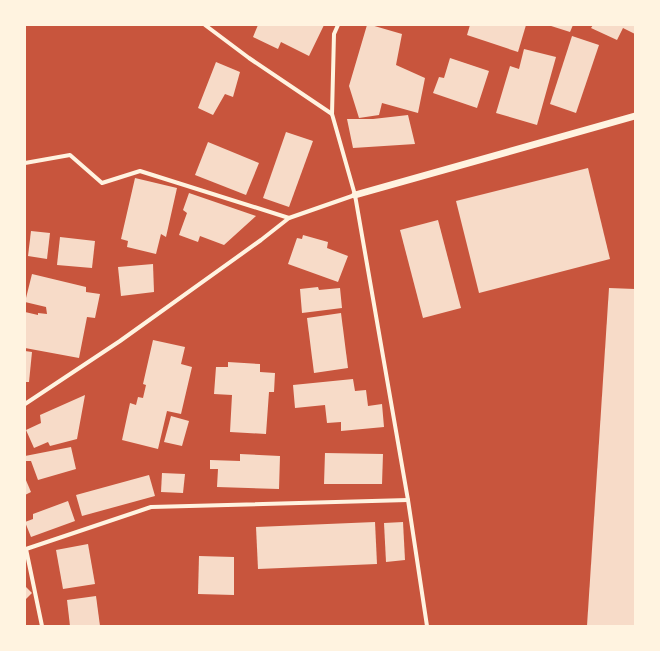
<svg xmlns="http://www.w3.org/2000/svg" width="660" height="651" font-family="'Work Sans',sans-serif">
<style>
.building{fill:#f7dbc8}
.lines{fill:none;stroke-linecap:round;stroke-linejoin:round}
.minor{stroke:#fff3e0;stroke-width:4}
.tertiary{stroke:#fff3e0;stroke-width:7}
</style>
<rect width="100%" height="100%" fill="#c8553d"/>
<g class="building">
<path d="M258 25H324L309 56 281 42 278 49 253 37Z"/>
<path d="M367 25H371L402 34 396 65 425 78 418 113 382 103 379 115 359 118 349 86Z"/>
<path d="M470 25H526L518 52 467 35Z"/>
<path d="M548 25H573L570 32Z"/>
<path d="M593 25H635V34L623 28 617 40 591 28Z"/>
<path d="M572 36 599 45 576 113 550 104Z"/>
<path d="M524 49 556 57 537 125 496 113 510 66 519 69Z"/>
<path d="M450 58 489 71 477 108 433 93 439 77 444 78Z"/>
<path d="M216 62 240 72 233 97 225 94 213 115 198 108Z"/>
<path d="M408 115 415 144 353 148 347 119H373Z"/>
<path d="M286 132 313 141 289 207 263 198Z"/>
<path d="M208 142 259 163 246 195 195 175Z"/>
<path d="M588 168 610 259 479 293 456 201Z"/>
<path d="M135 178 177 188 166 237 161 234 156 254 127 247 128 241 121 239Z"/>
<path d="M189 193 256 216 224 245 200 236 198 242 179 235 187 213 183 210Z"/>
<path d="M438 220 461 308 423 318 400 230Z"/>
<path d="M31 231 50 233 47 259 28 256Z"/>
<path d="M303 235 328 242 327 248 348 256 338 282 288 264 297 238 302 239Z"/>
<path d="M60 237 95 241 92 268 57 265Z"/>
<path d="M153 264 154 292 121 296 118 267Z"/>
<path d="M32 274 86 287V292L100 294 95 318 87 317 79 358 25 348V312L38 315V313L47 314 46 307 25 302Z"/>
<path d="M318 287 319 290 340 288 342 308 302 313 300 289Z"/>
<path d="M609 288 635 289V626H587Z"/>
<path d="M341 313 348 368 314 373 307 318Z"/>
<path d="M153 340 185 347 181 364 192 367 181 414 167 411 158 449 122 440 130 403 136 405 138 397 143 398 146 385 143 384Z"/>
<path d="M25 351 32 352 29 382H25Z"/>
<path d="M228 362 260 364V372L275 373 274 392H269L266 434 230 432 232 395 214 394 216 367H228Z"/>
<path d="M353 379 355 391 366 390 368 406 382 404 384 427 341 431V422L327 423 325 405 295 408 293 385Z"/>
<path d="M85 395 77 439 50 446 48 442 34 448 26 430 41 423 40 415Z"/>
<path d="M171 416 189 421 182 446 164 442Z"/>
<path d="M71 447 76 469 38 480 31 461H25V456Z"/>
<path d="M325 453 383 454 382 484H324Z"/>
<path d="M240 454 280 456 279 489 217 487 218 469H210V460L240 461Z"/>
<path d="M162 473 185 474 183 493 161 492Z"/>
<path d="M149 475 155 496 82 516 76 495Z"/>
<path d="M25 478 31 492 25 495Z"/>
<path d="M68 501 75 521 31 537 25 522 33 519V514Z"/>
<path d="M375 522 377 564 258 569 256 527Z"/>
<path d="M403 522 405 560 386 562 384 523Z"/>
<path d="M88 544 95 584 63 589 56 550Z"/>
<path d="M199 556 234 557V595L198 594Z"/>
<path d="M25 586 32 593 25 600Z"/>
<path d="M96 596 100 626H70L67 600Z"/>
</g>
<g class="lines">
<g class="minor">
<path d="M205 25 249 58 332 114"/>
<path d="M338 25 334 34 332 114 355 195 408 500 427 626"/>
<path d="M25 163 70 155 102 183 140 171 289 218"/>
<path d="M25 404 120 341 261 240 289 218 355 195"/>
<path d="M42 626 26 549 151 507 408 500"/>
</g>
<path class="tertiary" d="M355 195 635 116"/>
</g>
<rect width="660" height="651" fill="none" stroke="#fff3e0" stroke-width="52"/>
</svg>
